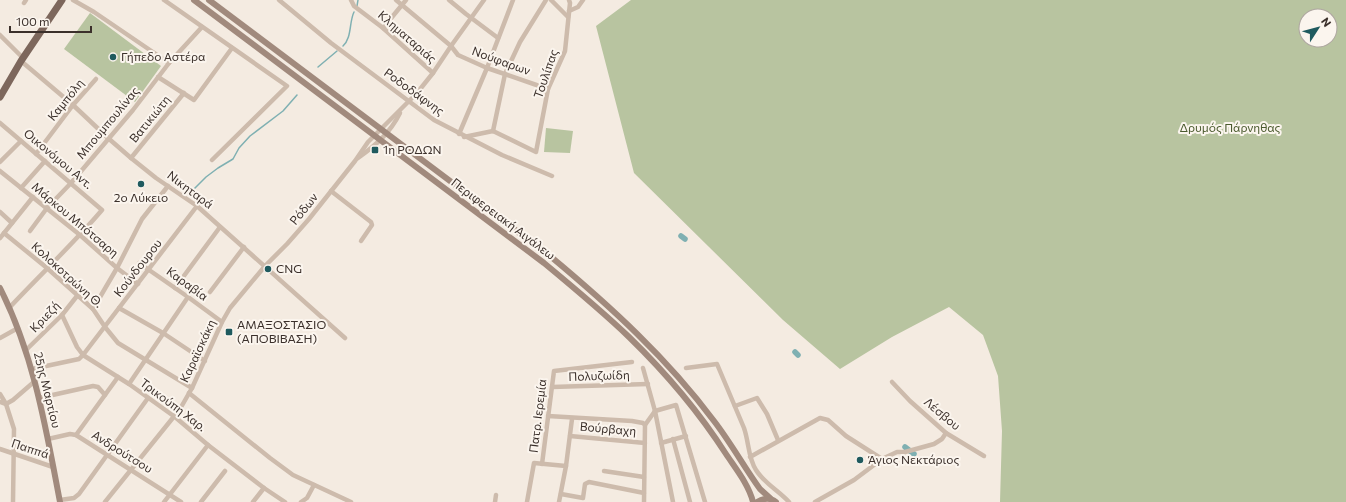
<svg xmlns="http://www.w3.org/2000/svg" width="1346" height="502" font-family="Commissioner,sans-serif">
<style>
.green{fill:#b8c4a0;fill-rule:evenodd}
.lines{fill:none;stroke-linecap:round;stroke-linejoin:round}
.stream{stroke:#7fb0b2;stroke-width:1.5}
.canal{stroke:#7fb0b2;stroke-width:5.5}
.street{stroke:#cdbbac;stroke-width:4.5}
.secondary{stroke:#a18a7d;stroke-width:6}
.primary{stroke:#7d675c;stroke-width:7}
.poi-dot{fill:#1f5a5e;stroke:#fbf5ee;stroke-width:1.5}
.labels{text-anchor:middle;stroke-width:4;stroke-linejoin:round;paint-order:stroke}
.street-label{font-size:12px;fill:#3b302b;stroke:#fbf5ee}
.poi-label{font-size:12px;fill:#3b302b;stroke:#fbf5ee;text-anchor:start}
.park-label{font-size:12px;fill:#4a5a2e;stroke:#fbf5ee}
</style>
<rect width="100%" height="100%" fill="#f4ebe1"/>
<g class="green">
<path d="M631 0H1346V502H1000L1002 431 998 376 983 335 949 307 892 337 840 369 783 320 634 173 596 26ZM1306 16H1330V40H1306Z"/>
<path d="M90 13 161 66 135 102 64 49Z"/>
<path d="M546 128 573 131 570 153 544 152Z"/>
</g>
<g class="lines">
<g class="stream">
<path d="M357 6 358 0"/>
<path d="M343 46C352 38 349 22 354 12"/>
<path d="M318 67 337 51"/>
<path d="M192 191 206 177 218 168 233 159 239 148 250 136 283 111 297 95"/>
</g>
<g class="canal">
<path d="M681 236 685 239"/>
<path d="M795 352 798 355"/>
<path d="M905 447 914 454"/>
</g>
<g class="street">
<path d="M73 0 94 12 169 63"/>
<path d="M164 0 287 86 212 160"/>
<path d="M279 0 331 43 434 120 502 155 552 176"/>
<path d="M351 0 354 6 383 28 433 73"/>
<path d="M396 0 451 46 458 55 487 68 548 89"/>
<path d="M449 0 466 14 498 38"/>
<path d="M551 0 568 17"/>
<path d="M24 3 26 0"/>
<path d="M569 11 578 7 583 0"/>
<path d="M383 28 406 0"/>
<path d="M0 35 23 58"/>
<path d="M21 61 73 105 108 138 131 158 156 178 197 206 345 338"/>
<path d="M158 77 194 100 232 48"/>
<path d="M0 123 102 210C73 244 40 275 9 308"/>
<path d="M493 131 536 152 548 89 565 51 570 3 569 0"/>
<path d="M493 131 505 74 520 42 546 0"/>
<path d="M459 134 487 68 513 0"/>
<path d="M464 137 493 131"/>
<path d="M36 154 73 105 96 79"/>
<path d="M131 158 184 93"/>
<path d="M358 158C376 145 390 133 400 113"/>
<path d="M0 162 21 141"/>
<path d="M0 171 80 235 117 268 138 284"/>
<path d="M21 188 45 161"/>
<path d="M331 191 371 222 372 225 361 241"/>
<path d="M0 212 12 223"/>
<path d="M30 231 47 208 71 183 133 110 169 63 202 27"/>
<path d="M4 233 47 268 93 309 105 327 118 343 192 388"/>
<path d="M0 238 33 197"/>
<path d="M139 263 188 297 222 322"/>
<path d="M175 288 220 227"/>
<path d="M210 292 244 247"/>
<path d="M119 308 163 333 205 361"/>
<path d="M93 309 117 268 142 219 168 186"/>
<path d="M62 315 77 347 83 355 129 384 175 417 208 445 264 488 285 502"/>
<path d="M0 338 18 328"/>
<path d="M26 350 62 315 77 296"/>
<path d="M643 368 655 411 673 502"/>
<path d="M686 368 717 364 744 428C749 442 748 458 756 470 764 483 779 491 789 502"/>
<path d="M32 369 79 359 83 355 197 206"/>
<path d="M892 382 910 401 946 433 984 456"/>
<path d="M129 384 188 297"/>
<path d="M552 387 648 384"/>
<path d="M189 393 270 458 293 475 351 502"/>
<path d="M0 394 6 404 14 429 13 502"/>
<path d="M39 398 93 386 98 387 105 395"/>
<path d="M0 402 6 404 13 400 35 381"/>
<path d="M735 406 757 398 767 414 778 440"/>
<path d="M655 411 676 405 705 502"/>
<path d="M548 416 632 421 643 423 645 425"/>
<path d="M76 435 118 377"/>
<path d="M570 436 645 443"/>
<path d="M48 439 70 434 76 435 181 502"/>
<path d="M673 439 690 502"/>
<path d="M661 443 686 436"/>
<path d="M0 449 53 467"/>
<path d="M750 457 820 418 828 420 846 436 882 459"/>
<path d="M542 464 554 371 632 362"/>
<path d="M604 471 644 477"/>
<path d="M561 494 583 498 585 484 589 482 644 493"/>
<path d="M60 500 74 498 79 494 148 398"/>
<path d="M105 502 180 409 192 388 222 322 230 308 265 266 287 244 309 219 355 161 368 142 417 93 433 73 451 46 484 0"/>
<path d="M164 502 208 445"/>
<path d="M201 502 225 471"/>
<path d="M253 502 264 488"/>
<path d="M301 502 307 498 314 485"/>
<path d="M495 502 496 495"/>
<path d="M527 502 534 463 566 466"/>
<path d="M559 502 566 466 572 419"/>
<path d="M644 502 645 425 655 411"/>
<path d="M815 502 854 480 882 459 897 452H905L934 444 942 439 946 433"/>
</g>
<g class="secondary">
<path d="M194 0 544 263C573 287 602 311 629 337 665 372 699 412 726 454 736 469 749 485 753 502"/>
<path d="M209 0 550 256C610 306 667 358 714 421 731 443 744 467 760 489L770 498"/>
<path d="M0 288C34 355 46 429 60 502"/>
<path d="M757 502C764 498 770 497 776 502"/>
</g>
<path class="primary" d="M0 97 21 61 62 0"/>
</g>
<g class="poi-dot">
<circle cx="113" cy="57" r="4"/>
<rect x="371" y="146" width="8" height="8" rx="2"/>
<circle cx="141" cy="184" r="4"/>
<circle cx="268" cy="269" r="4"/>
<rect x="225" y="328" width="8" height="8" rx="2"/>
<circle cx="860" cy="460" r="4"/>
</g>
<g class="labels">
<g class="street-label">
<text transform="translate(407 37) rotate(41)" y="4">Κληματαριάς</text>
<text transform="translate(501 61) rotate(20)" y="4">Νούφαρων</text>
<text transform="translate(546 74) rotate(-71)" y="4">Τουλίπας</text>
<text transform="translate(414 92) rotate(36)" y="4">Ροδοδάφνης</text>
<text transform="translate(66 100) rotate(-51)" y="4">Καμπόλη</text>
<text transform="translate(150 119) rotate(-51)" y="4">Βατικιώτη</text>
<text transform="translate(108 123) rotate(-50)" y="4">Μπουμπουλίνας</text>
<text transform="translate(58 159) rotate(40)" y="4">Οικονόμου Αντ.</text>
<text transform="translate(190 190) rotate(37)" y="4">Νικηταρά</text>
<text transform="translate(304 209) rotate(-51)" y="4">Ρόδων</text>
<text transform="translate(503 219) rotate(37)" y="4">Περιφερειακή Αιγάλεω</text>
<text transform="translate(75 220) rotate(40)" y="4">Μάρκου Μπότσαρη</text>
<text transform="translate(138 268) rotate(-52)" y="4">Κούνδουρου</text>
<text transform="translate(67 275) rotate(42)" y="4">Κολοκοτρώνη Θ.</text>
<text transform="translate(187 284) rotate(36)" y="4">Καραβία</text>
<text transform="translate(45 317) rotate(-46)" y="4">Κριεζή</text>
<text transform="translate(198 351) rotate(-65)" y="4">Καραϊσκάκη</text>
<text transform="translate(599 376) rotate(-2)" y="4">Πολυζωίδη</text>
<text transform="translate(47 390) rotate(76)" y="4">25ης Μαρτίου</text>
<text transform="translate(173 405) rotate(37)" y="4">Τρικούπη Χαρ.</text>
<text transform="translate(942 414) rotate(40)" y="4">Λέσβου</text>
<text transform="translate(538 416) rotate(-83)" y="4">Πατρ. Ιερεμία</text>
<text transform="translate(608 429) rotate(5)" y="4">Βούρβαχη</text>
<text transform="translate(30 449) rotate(18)" y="4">Παππά</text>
<text transform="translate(122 452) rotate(32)" y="4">Ανδρούτσου</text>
</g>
<g class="poi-label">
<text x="121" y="61">Γήπεδο Αστέρα</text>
<text x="383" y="154">1η ΡΟΔΩΝ</text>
<text x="141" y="202" text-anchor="middle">2ο Λύκειο</text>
<text x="276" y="273">CNG</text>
<text x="237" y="329">ΑΜΑΞΟΣΤΑΣΙΟ<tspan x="237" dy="14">(ΑΠΟΒΙΒΑΣΗ)</tspan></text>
<text x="868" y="464">Άγιος Νεκτάριος</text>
</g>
<g class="park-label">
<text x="1230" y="132">Δρυμός Πάρνηθας</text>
</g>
</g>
<g transform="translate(1318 28) rotate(54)"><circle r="19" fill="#fbf5ee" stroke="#aea6a0"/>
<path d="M0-3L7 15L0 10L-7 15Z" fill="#1f5a5e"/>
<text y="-6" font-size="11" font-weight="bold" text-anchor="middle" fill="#3b302b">N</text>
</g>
<path d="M10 26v6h81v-6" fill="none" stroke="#3b302b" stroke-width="2"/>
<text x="16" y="26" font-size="12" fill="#3b302b" stroke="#fbf5ee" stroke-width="3" paint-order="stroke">100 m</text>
</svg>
